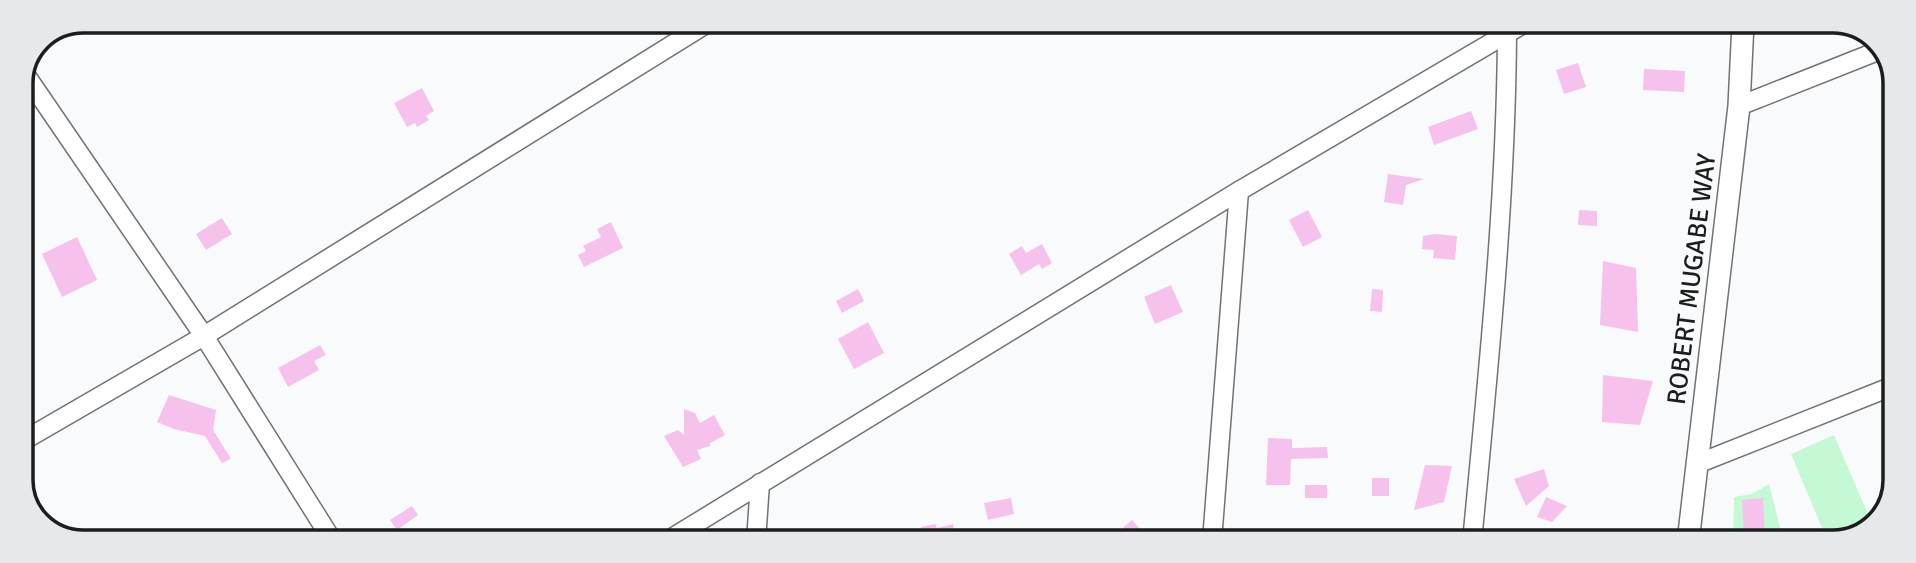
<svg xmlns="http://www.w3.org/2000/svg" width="1916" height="563" font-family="Signika,sans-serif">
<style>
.green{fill:#c4f9d6}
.building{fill:#f6c1ec}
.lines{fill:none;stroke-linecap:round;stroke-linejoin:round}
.minor-casing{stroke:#717273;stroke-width:21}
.major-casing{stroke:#717273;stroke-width:24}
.minor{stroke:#fff;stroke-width:18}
.major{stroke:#fff;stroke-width:21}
.labels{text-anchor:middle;stroke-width:5;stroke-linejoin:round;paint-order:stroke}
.street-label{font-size:26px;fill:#1c1d1d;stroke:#f9fafc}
.rim{fill:none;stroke:#1c1d1d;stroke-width:3.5}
</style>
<rect width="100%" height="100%" fill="#f9fafc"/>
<g class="green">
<path d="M1834 435 1873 526 1871 529 1828 542 1791 454Z"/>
<path d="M1769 484 1784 542H1733L1734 497 1752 494Z"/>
</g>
<g class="building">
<path d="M1578 63 1586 87 1564 94 1556 70Z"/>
<path d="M1644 69 1685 71 1684 92 1643 90Z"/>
<path d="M422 88 434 111 426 116 429 120 417 127 415 123 407 127 394 103Z"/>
<path d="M1471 111 1478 129 1434 145 1428 127Z"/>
<path d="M1388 174 1424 179 1406 185 1403 205 1384 202Z"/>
<path d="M1308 210 1322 237 1303 247 1289 220Z"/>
<path d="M1579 210 1597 211V226L1578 225Z"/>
<path d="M222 218 232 234 206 250 196 234Z"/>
<path d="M611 222 623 248 584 267 578 255 586 251 583 246 601 237 597 229Z"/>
<path d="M1435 234 1457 236 1455 260 1433 258 1434 250 1422 249 1423 236Z"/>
<path d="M77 237 97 280 62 297 42 254Z"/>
<path d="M1042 244 1052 263 1042 269 1039 264 1021 275 1009 254 1022 246 1026 253Z"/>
<path d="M1603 261 1636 268 1638 332 1600 325Z"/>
<path d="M1171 285 1183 312 1155 324 1144 297Z"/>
<path d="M858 289 864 301 842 313 836 301Z"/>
<path d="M1372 289 1383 290 1382 312 1370 311Z"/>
<path d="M868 322 884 353 854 369 838 339Z"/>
<path d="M320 345 326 355 314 361 319 370 288 387 278 368Z"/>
<path d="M1603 375 1653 381 1640 425 1602 422Z"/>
<path d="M169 395 216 410 213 430 231 459 222 463 205 436 174 429 157 422Z"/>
<path d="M684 409 695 413 700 423 714 415 725 435 710 443V446L697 450 701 459 683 467 664 436 678 430 684 435Z"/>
<path d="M1268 438 1292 439V448L1327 447 1328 458 1291 459 1290 485H1266Z"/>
<path d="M1425 465 1452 466 1444 502 1414 510Z"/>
<path d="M1544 469 1549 486 1526 506 1514 479Z"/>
<rect x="1372" y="478" width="17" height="18"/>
<rect x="1305" y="485" width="22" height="13"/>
<path d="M1546 497 1567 506 1552 522 1537 517Z"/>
<path d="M1011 498 1014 514 988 520 984 503Z"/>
<path d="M1763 498 1765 536 1744 537 1742 500Z"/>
<path d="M412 506 418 515 397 530 390 520Z"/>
<path d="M1132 520 1151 541H1123L1116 534Z"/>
<path d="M935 524 937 528 953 524 956 541H925L921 527Z"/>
</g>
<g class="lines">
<defs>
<g id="minor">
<path d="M25 74 204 336 332 540"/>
<path d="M1739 106 1883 49"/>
<path d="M21 442 204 336 709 22"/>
<path d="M1697 464 1893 386"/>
<path d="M667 541 1239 191 1525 23"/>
<path d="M756 541 760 483"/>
<path d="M1212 541 1239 191"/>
<path d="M1472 542C1488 372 1506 203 1507 34"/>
</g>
<path id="major" d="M1688 542 1739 106 1743 23"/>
</defs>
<use href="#minor" class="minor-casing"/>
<use href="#major" class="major-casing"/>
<use href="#minor" class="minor"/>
<use href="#major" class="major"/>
</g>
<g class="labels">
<g class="street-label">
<text transform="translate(1691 279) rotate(-83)" y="9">ROBERT MUGABE WAY</text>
</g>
</g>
<path d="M0 0H1916V563H0ZM83 33H1833A50 50 0 0 1 1883 83V480A50 50 0 0 1 1833 530H83A50 50 0 0 1 33 480V83A50 50 0 0 1 83 33Z" fill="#e7e8ea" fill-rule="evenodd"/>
<path class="rim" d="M83 33H1833A50 50 0 0 1 1883 83V480A50 50 0 0 1 1833 530H83A50 50 0 0 1 33 480V83A50 50 0 0 1 83 33Z"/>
</svg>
